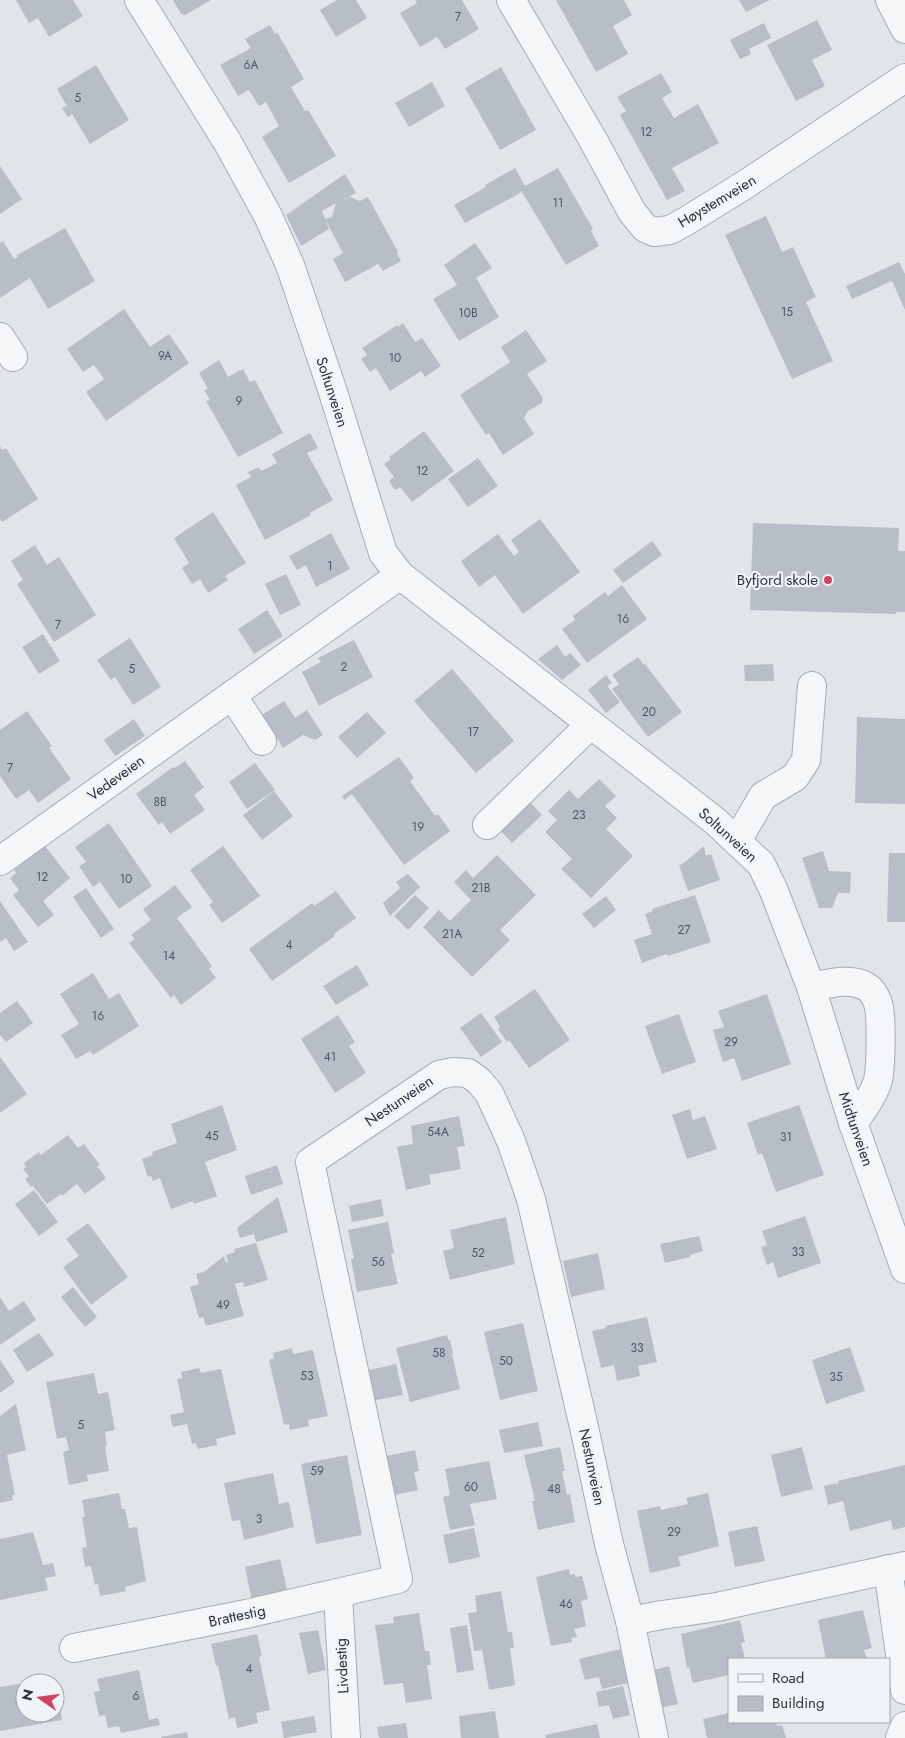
<svg xmlns="http://www.w3.org/2000/svg" width="905" height="1738" font-family="Jost,sans-serif">
<style>
.building{fill:#b8bec7}
.lines{fill:none;stroke-linecap:round;stroke-linejoin:round}
.minor-casing{stroke:#a6acb4;stroke-width:30}
.minor{stroke:#f4f6f8;stroke-width:28}
.poi-dot{fill:#d2435c;stroke:#f1f4f7;stroke-width:2}
.labels{text-anchor:middle;stroke-width:4.5;stroke-linejoin:round;paint-order:stroke}
.number-label{font-size:12px;fill:#4d5663}
.street-label{font-size:15px;fill:#293342;stroke:#f1f4f7}
.poi-label{font-size:15px;fill:#293342;stroke:#f1f4f7;text-anchor:end}
</style>
<rect width="100%" height="100%" fill="#e1e5ea"/>
<g class="building">
<path d="M16 0H73L83 16 49 37 38 18 29 23Z"/>
<path d="M173 0H211L185 15 181 14Z"/>
<path d="M337 0H356L367 18 336 37 320 10Z"/>
<path d="M415 0H462L479 29 445 49 437 37 420 47 400 13 417 3Z"/>
<path d="M556 0H624L632 15 613 26 628 54 596 72Z"/>
<path d="M739 0H770L746 12Z"/>
<path d="M817 20 832 50 812 60 825 86 796 101 767 45Z"/>
<path d="M764 23 771 38 749 49 751 54 740 59 730 40Z"/>
<path d="M270 25 275 34 277 32 304 79 291 87 305 111 308 110 336 156 289 183 262 137 279 126 273 115 266 102 259 106 249 90 238 96 220 65 251 48 245 39Z"/>
<path d="M96 65 129 120 90 144 72 114 68 117 62 108 67 106 57 89Z"/>
<path d="M501 67 536 130 500 150 465 88Z"/>
<path d="M661 73 672 92 662 98 674 118 698 104 719 143 672 168 685 191 667 200 620 115 626 111 617 97Z"/>
<path d="M432 82 445 106 409 127 395 103Z"/>
<path d="M0 166 22 199 0 214Z"/>
<path d="M515 168 525 186 558 168 593 229 591 231 599 246 566 265 522 192 465 223 454 205 486 187 485 185Z"/>
<path d="M345 174 356 193 339 202 350 197 360 201 368 197 398 252 397 253 401 261 383 271 378 264 345 282 333 259 343 253 325 219 332 217 336 203 322 211 329 229 301 246 286 215Z"/>
<path d="M766 216 782 252 793 247 816 297 806 302 833 361 792 379 725 235Z"/>
<path d="M65 228 95 281 48 309 30 278 0 298V243L3 241 14 259 18 257 17 255Z"/>
<path d="M475 243 492 268 476 278 499 317 459 341 433 299 457 285 444 265Z"/>
<path d="M899 262 905 274V310L892 281 852 299 846 286Z"/>
<path d="M124 309 150 347 169 334 189 363 106 421 86 392 104 379 94 365 83 372 67 349Z"/>
<path d="M403 323 415 342 422 338 441 366 425 377 421 371 390 391 376 368 370 372 361 359 367 355 362 348 397 325 398 327Z"/>
<path d="M526 330 547 361 527 374 543 398 542 403 528 411 524 418 534 434 503 455 489 433 486 435 460 395 510 362 501 347Z"/>
<path d="M219 360 228 377 243 369 250 382 255 380 283 433 238 457 206 401 210 400 204 390 208 389 199 373Z"/>
<path d="M424 431 454 471 412 502 400 487 395 490 389 481 394 477 384 464 391 459 389 457Z"/>
<path d="M310 433 318 448 307 453 333 500 310 513 311 515 265 540 236 485 251 477 248 472 259 467 261 471 277 463 272 454Z"/>
<path d="M0 446 2 450 6 448 38 499 2 522 0 519Z"/>
<path d="M478 458 498 486 468 507 448 479Z"/>
<path d="M213 512 246 563 225 576 228 580 208 593 200 579 192 584 182 568 189 563 174 538Z"/>
<path d="M540 519 580 572 523 614 495 575 479 587 461 561 498 534 514 556 519 552 511 540Z"/>
<path d="M753 523 899 528 898 551H905V612H896V614L750 610Z"/>
<path d="M331 533 350 569 316 587 306 565 297 570 289 556Z"/>
<path d="M652 541 662 555 623 583 613 570Z"/>
<path d="M35 545 47 565 59 557 96 615 54 642 17 584 23 580 11 561Z"/>
<path d="M286 574 301 605 280 615 265 584Z"/>
<path d="M622 585 647 619 587 663 562 629 575 620 573 616 605 592 608 596Z"/>
<path d="M267 610 283 636 254 654 238 629Z"/>
<path d="M43 634 60 661 39 674 22 647Z"/>
<path d="M130 638 161 687 133 705 115 677 111 680 97 660Z"/>
<path d="M354 640 373 677 319 706 302 672 321 662 318 658Z"/>
<path d="M557 645 565 657 570 653 581 665 562 680 538 659Z"/>
<path d="M638 657 644 665 645 664 682 712 648 737 612 689 619 684 612 675Z"/>
<path d="M773 664 774 681H745L744 665Z"/>
<path d="M452 669 514 741 476 773 414 701Z"/>
<path d="M606 675 612 683 607 686 620 702 606 713 588 690Z"/>
<path d="M284 701 295 718 307 710 323 735 315 740 303 735 283 748 262 715Z"/>
<path d="M27 711 52 746 49 748 71 779 38 803 29 790 16 799 0 776V730Z"/>
<path d="M367 712 386 733 357 758 338 737Z"/>
<path d="M857 717 905 719V804L855 803Z"/>
<path d="M134 719 145 736 115 756 104 740Z"/>
<path d="M399 757 414 778 410 781 435 816 438 814 450 831 404 865 352 794 344 800 342 796Z"/>
<path d="M185 761 204 787 194 795 205 810 170 834 162 822 159 825 136 794 173 767 175 768Z"/>
<path d="M255 763 275 790 247 809 229 782Z"/>
<path d="M599 779 616 796 605 806 617 818 606 829 633 856 591 898 561 869 572 859 545 832 557 820 548 811 569 790 578 799Z"/>
<path d="M274 791 293 816 262 840 243 815Z"/>
<path d="M529 801 542 815 512 843 499 829Z"/>
<path d="M109 823 152 886 119 909 100 882 93 887 79 866 86 862 75 847Z"/>
<path d="M45 846 70 878 43 901 54 915 38 927 13 895 19 890 10 878 16 873 14 870Z"/>
<path d="M223 846 260 896 222 923 209 905 213 902 190 870Z"/>
<path d="M704 846 706 856 711 854 720 880 688 891 679 865 684 863Z"/>
<path d="M823 851 829 871 851 872 850 893H838L832 908H819L802 858Z"/>
<path d="M889 853H905V922H887Z"/>
<path d="M497 855 536 895 500 930 510 940 472 977 423 927 439 910 450 921 471 900 454 882 466 870 473 878Z"/>
<path d="M408 874 420 887 390 916 383 903 400 888 396 882Z"/>
<path d="M175 885 192 907 177 918 212 966 209 969 216 978 181 1005 174 995 171 998 129 943 135 939 131 935 151 920 143 909Z"/>
<path d="M86 888 114 929 101 938 73 897Z"/>
<path d="M336 891 356 918 334 934 335 936 272 981 249 949 312 903 314 906Z"/>
<path d="M415 895 429 908 408 930 394 916Z"/>
<path d="M695 895 711 942 668 956 667 954 642 963 634 940 652 934 645 914 653 911 652 909Z"/>
<path d="M606 896 616 910 594 928 582 914Z"/>
<path d="M0 901 28 942 14 951 6 938 0 942Z"/>
<path d="M357 965 369 985 336 1005 323 986Z"/>
<path d="M93 973 109 999 119 993 139 1026 93 1055 90 1051 76 1059 61 1035 79 1024 60 994Z"/>
<path d="M535 989 570 1040 529 1068 509 1040 507 1042 498 1029 500 1027 494 1017Z"/>
<path d="M767 994 791 1064 742 1081 734 1058 723 1062 713 1030 724 1027 718 1011Z"/>
<path d="M17 1001 33 1023 6 1042 0 1035V1013Z"/>
<path d="M481 1013 502 1042 481 1057 460 1028Z"/>
<path d="M679 1014 696 1062 662 1074 645 1026Z"/>
<path d="M338 1015 355 1042 349 1046 366 1073 335 1093 301 1039Z"/>
<path d="M0 1057 27 1094 0 1113Z"/>
<path d="M222 1105 237 1150 205 1162 217 1196 194 1204 193 1201 171 1209 160 1178 153 1181 151 1176 148 1177 142 1159 153 1155 152 1152 177 1143 171 1124Z"/>
<path d="M799 1105 824 1175 776 1192 762 1153 758 1155 747 1123Z"/>
<path d="M690 1109 693 1120 705 1116 717 1149 687 1159 672 1115Z"/>
<path d="M459 1116 465 1146 457 1147 461 1169 429 1175 431 1184 406 1190 397 1147 413 1144 411 1126Z"/>
<path d="M68 1135 78 1148 84 1144 100 1165 97 1166 106 1178 85 1194 77 1184 62 1196 61 1194 47 1204 33 1186 31 1187 25 1179 29 1176 23 1169 26 1167 24 1163 39 1152 41 1155Z"/>
<path d="M277 1165 283 1184 251 1195 245 1176Z"/>
<path d="M34 1190 58 1222 39 1236 15 1204Z"/>
<path d="M278 1197 288 1232 256 1242 254 1234 240 1238 237 1228Z"/>
<path d="M381 1199 384 1216 352 1222 349 1206Z"/>
<path d="M805 1216 821 1263 778 1278 773 1262 767 1265 761 1247 767 1245 762 1231Z"/>
<path d="M506 1217 515 1264 450 1280 443 1251 454 1248 450 1230Z"/>
<path d="M388 1222 394 1253 391 1254 398 1284 357 1292 351 1259 354 1258 348 1230Z"/>
<path d="M88 1223 128 1277 91 1305 63 1267 79 1256 66 1239Z"/>
<path d="M699 1236 703 1251 690 1255V1257L665 1263 660 1244Z"/>
<path d="M256 1243 268 1280 244 1287 243 1282 235 1284 244 1316 206 1326 203 1317 199 1318 190 1287 199 1284 196 1274 204 1272 224 1256 226 1263 228 1262 226 1255 235 1252 234 1249Z"/>
<path d="M598 1253 605 1289 571 1297 563 1261Z"/>
<path d="M73 1287 97 1317 85 1327 61 1297Z"/>
<path d="M0 1297 9 1311 24 1301 36 1320 0 1345Z"/>
<path d="M647 1317 657 1362 638 1366 640 1376 617 1381 614 1365 601 1368 592 1331 606 1328 605 1326Z"/>
<path d="M523 1323 538 1391 500 1400 484 1332Z"/>
<path d="M39 1333 54 1355 27 1372 13 1350Z"/>
<path d="M447 1335 448 1340H450L453 1353 452 1354 460 1389 410 1402 396 1348Z"/>
<path d="M850 1347 865 1391 826 1404 812 1360Z"/>
<path d="M292 1348 293 1354 313 1350 328 1416 308 1420 309 1426 290 1430 289 1424 284 1425 269 1360 274 1358 273 1353Z"/>
<path d="M0 1360 15 1382 0 1393Z"/>
<path d="M396 1364 403 1395 372 1401 365 1371Z"/>
<path d="M199 1368 201 1373 221 1369 236 1434 216 1439 217 1445 198 1449 196 1443 192 1444 187 1424 173 1427 170 1415 184 1412 177 1379 182 1378 181 1372Z"/>
<path d="M94 1373 98 1394 108 1392 115 1430 105 1432 107 1446H105L109 1471 87 1475 88 1481 69 1485 63 1452 69 1450 66 1437 57 1439 46 1382Z"/>
<path d="M16 1404 26 1450 7 1455 15 1495H12L13 1500 0 1503V1416Z"/>
<path d="M538 1422 543 1446 504 1453 499 1430Z"/>
<path d="M560 1447 565 1471H562L567 1495 570 1494 575 1522 538 1530 532 1501H535L524 1455Z"/>
<path d="M802 1447 813 1489 781 1497 771 1455Z"/>
<path d="M415 1450 419 1471 414 1472 418 1490 390 1496 382 1457Z"/>
<path d="M347 1455 362 1535 316 1544 301 1464Z"/>
<path d="M489 1461 497 1499 470 1504 475 1525 450 1530 443 1497 450 1495 445 1469Z"/>
<path d="M905 1465V1527L893 1530 891 1520 850 1531 843 1501 828 1505 824 1486 838 1483V1481Z"/>
<path d="M273 1473 279 1504 289 1502 294 1527 244 1540 240 1520 232 1521 224 1483Z"/>
<path d="M119 1493 122 1509H125L129 1528 137 1527 146 1581 125 1587 126 1591 100 1596 98 1584 95 1585 91 1566 85 1567 82 1548 87 1547 82 1517H85L82 1500Z"/>
<path d="M708 1493 719 1546 678 1557 681 1566 650 1573 637 1511 660 1506 661 1510 688 1504 686 1498Z"/>
<path d="M757 1526 765 1561 735 1567 728 1532Z"/>
<path d="M474 1528 480 1557 449 1564 443 1535Z"/>
<path d="M33 1532 43 1565 53 1563 56 1576 45 1578 48 1590 0 1600V1539Z"/>
<path d="M280 1559 288 1594 252 1601 245 1567Z"/>
<path d="M569 1569 570 1575 575 1574V1577L582 1576 588 1599 581 1601 586 1626 574 1629 577 1637 571 1638 572 1642 551 1646 536 1577Z"/>
<path d="M501 1591 508 1632H512L514 1648H510L515 1685 489 1690 482 1650 474 1651 468 1613 477 1612 475 1596Z"/>
<path d="M863 1610 872 1648 864 1650 867 1659H826L818 1620Z"/>
<path d="M419 1613 425 1651H429L431 1665H427L432 1699 406 1703 403 1683 384 1685 375 1625 394 1623 393 1617Z"/>
<path d="M740 1620 745 1642 741 1643 745 1659H729V1675L693 1683 689 1667 687 1668 681 1634Z"/>
<path d="M467 1625 474 1670 457 1673 450 1628Z"/>
<path d="M318 1630 326 1670 308 1674 299 1633Z"/>
<path d="M257 1634 262 1656 259 1657 270 1710 256 1713 258 1723 237 1728 235 1717 229 1719 218 1666H216L211 1644Z"/>
<path d="M620 1649 628 1683 602 1689 599 1677 585 1680 579 1659Z"/>
<path d="M669 1666 678 1704 660 1708 651 1671Z"/>
<path d="M139 1670 149 1720 158 1718 160 1725 121 1733 119 1726 108 1728 105 1715 99 1716 94 1692 100 1691 97 1679Z"/>
<path d="M54 1677 55 1683H27V1682Z"/>
<path d="M25 1683V1713H55L56 1686 62 1720 0 1731V1687Z"/>
<path d="M623 1686 630 1715 613 1719 609 1705 599 1707 596 1692Z"/>
<path d="M495 1711 499 1738H461L459 1716Z"/>
<path d="M729 1713V1722H776L777 1726 782 1725 786 1738H707L703 1719Z"/>
<path d="M314 1716 317 1732 284 1738 281 1722Z"/>
<path d="M406 1723 408 1738H379L377 1727Z"/>
<path d="M597 1724 600 1738H546L545 1735Z"/>
<path d="M187 1732 188 1738H161V1737Z"/>
</g>
<g class="lines">
<defs>
<g id="minor">
<path d="M139 0 228 143 268 216 290 265 332 389 383 553 400 575 715 821 761 864 774 891 811 987 853 1123 905 1269"/>
<path d="M511 0 592 138 632 212 645 228 654 232 670 230 688 220 746 184 905 78"/>
<path d="M890 0 905 29"/>
<path d="M0 337 13 357"/>
<path d="M232 695 262 741"/>
<path d="M487 825 590 725"/>
<path d="M737 841 763 796 795 777 806 760 812 686"/>
<path d="M0 861 400 575"/>
<path d="M811 987C828 984 851 977 867 987 872 990 876 998 878 1003 882 1016 881 1067 878 1080 874 1095 862 1111 853 1123"/>
<path d="M888 1569 905 1690"/>
<path d="M338 1594 346 1738"/>
<path d="M630 1621 662 1615 717 1607 905 1566"/>
<path d="M74 1648 246 1614 398 1579 310 1162 439 1075 453 1072 468 1073 479 1081 489 1093 511 1141 531 1199 584 1427 609 1544 630 1621 654 1738"/>
<path d="M900 1738 905 1726"/>
</g>
</defs>
<use href="#minor" class="minor-casing"/>
<use href="#minor" class="minor"/>
</g>
<circle class="poi-dot" cx="828" cy="580" r="5"/>
<g class="labels">
<g class="number-label">
<text x="458" y="21">7</text>
<text x="251" y="69">6A</text>
<text x="78" y="102">5</text>
<text x="646" y="136">12</text>
<text x="558" y="207">11</text>
<text x="787" y="316">15</text>
<text x="468" y="317">10B</text>
<text x="165" y="360">9A</text>
<text x="395" y="362">10</text>
<text x="239" y="405">9</text>
<text x="422" y="475">12</text>
<text x="330" y="570">1</text>
<text x="623" y="623">16</text>
<text x="58" y="629">7</text>
<text x="344" y="671">2</text>
<text x="132" y="673">5</text>
<text x="649" y="716">20</text>
<text x="473" y="736">17</text>
<text x="10" y="772">7</text>
<text x="160" y="806">8B</text>
<text x="579" y="819">23</text>
<text x="418" y="831">19</text>
<text x="42" y="881">12</text>
<text x="126" y="883">10</text>
<text x="481" y="892">21B</text>
<text x="684" y="934">27</text>
<text x="452" y="938">21A</text>
<text x="289" y="949">4</text>
<text x="169" y="960">14</text>
<text x="98" y="1020">16</text>
<text x="731" y="1046">29</text>
<text x="330" y="1061">41</text>
<text x="438" y="1136">54A</text>
<text x="212" y="1140">45</text>
<text x="786" y="1141">31</text>
<text x="798" y="1256">33</text>
<text x="478" y="1257">52</text>
<text x="378" y="1266">56</text>
<text x="223" y="1309">49</text>
<text x="637" y="1352">33</text>
<text x="439" y="1357">58</text>
<text x="506" y="1365">50</text>
<text x="307" y="1380">53</text>
<text x="836" y="1381">35</text>
<text x="81" y="1429">5</text>
<text x="317" y="1475">59</text>
<text x="471" y="1491">60</text>
<text x="554" y="1493">48</text>
<text x="259" y="1523">3</text>
<text x="674" y="1536">29</text>
<text x="566" y="1608">46</text>
<text x="249" y="1673">4</text>
<text x="136" y="1700">6</text>
</g>
<g class="street-label">
<text transform="translate(717 201) rotate(-31)" y="5">Høystemveien</text>
<text transform="translate(332 392) rotate(72)" y="5">Soltunveien</text>
<text transform="translate(116 778) rotate(-36)" y="5">Vedeveien</text>
<text transform="translate(728 835) rotate(42)" y="5">Soltunveien</text>
<text transform="translate(399 1101) rotate(-34)" y="5">Nestunveien</text>
<text transform="translate(856 1129) rotate(71)" y="5">Midtunveien</text>
<text transform="translate(592 1467) rotate(78)" y="5">Nestunveien</text>
<text transform="translate(237 1616) rotate(-12)" y="5">Brattestig</text>
<text transform="translate(342 1666) rotate(-93)" y="5">Livdestig</text>
</g>
<g class="poi-label">
<text x="818" y="585">Byfjord skole</text>
</g>
</g>
<rect x="728" y="1658" width="162" height="65" fill="#f1f4f7" stroke="#a1a7af"/>
<rect x="738" y="1674" width="25" height="8" fill="#f4f6f8" stroke="#a1a7af"/>
<text x="772" y="1683" font-size="15" fill="#293342">Road</text>
<rect x="738" y="1696" width="25" height="15" fill="#b8bec7" stroke="#a1a7af"/>
<text x="772" y="1708" font-size="15" fill="#293342">Building</text>
<g transform="translate(40 1698) rotate(284)"><circle r="24" fill="#f1f4f7" stroke="#a1a7af"/>
<path d="M0-4L9 19L0 12L-9 19Z" fill="#d2435c"/>
<text y="-8" font-size="14" font-weight="bold" text-anchor="middle" fill="#293342">N</text>
</g>
</svg>
